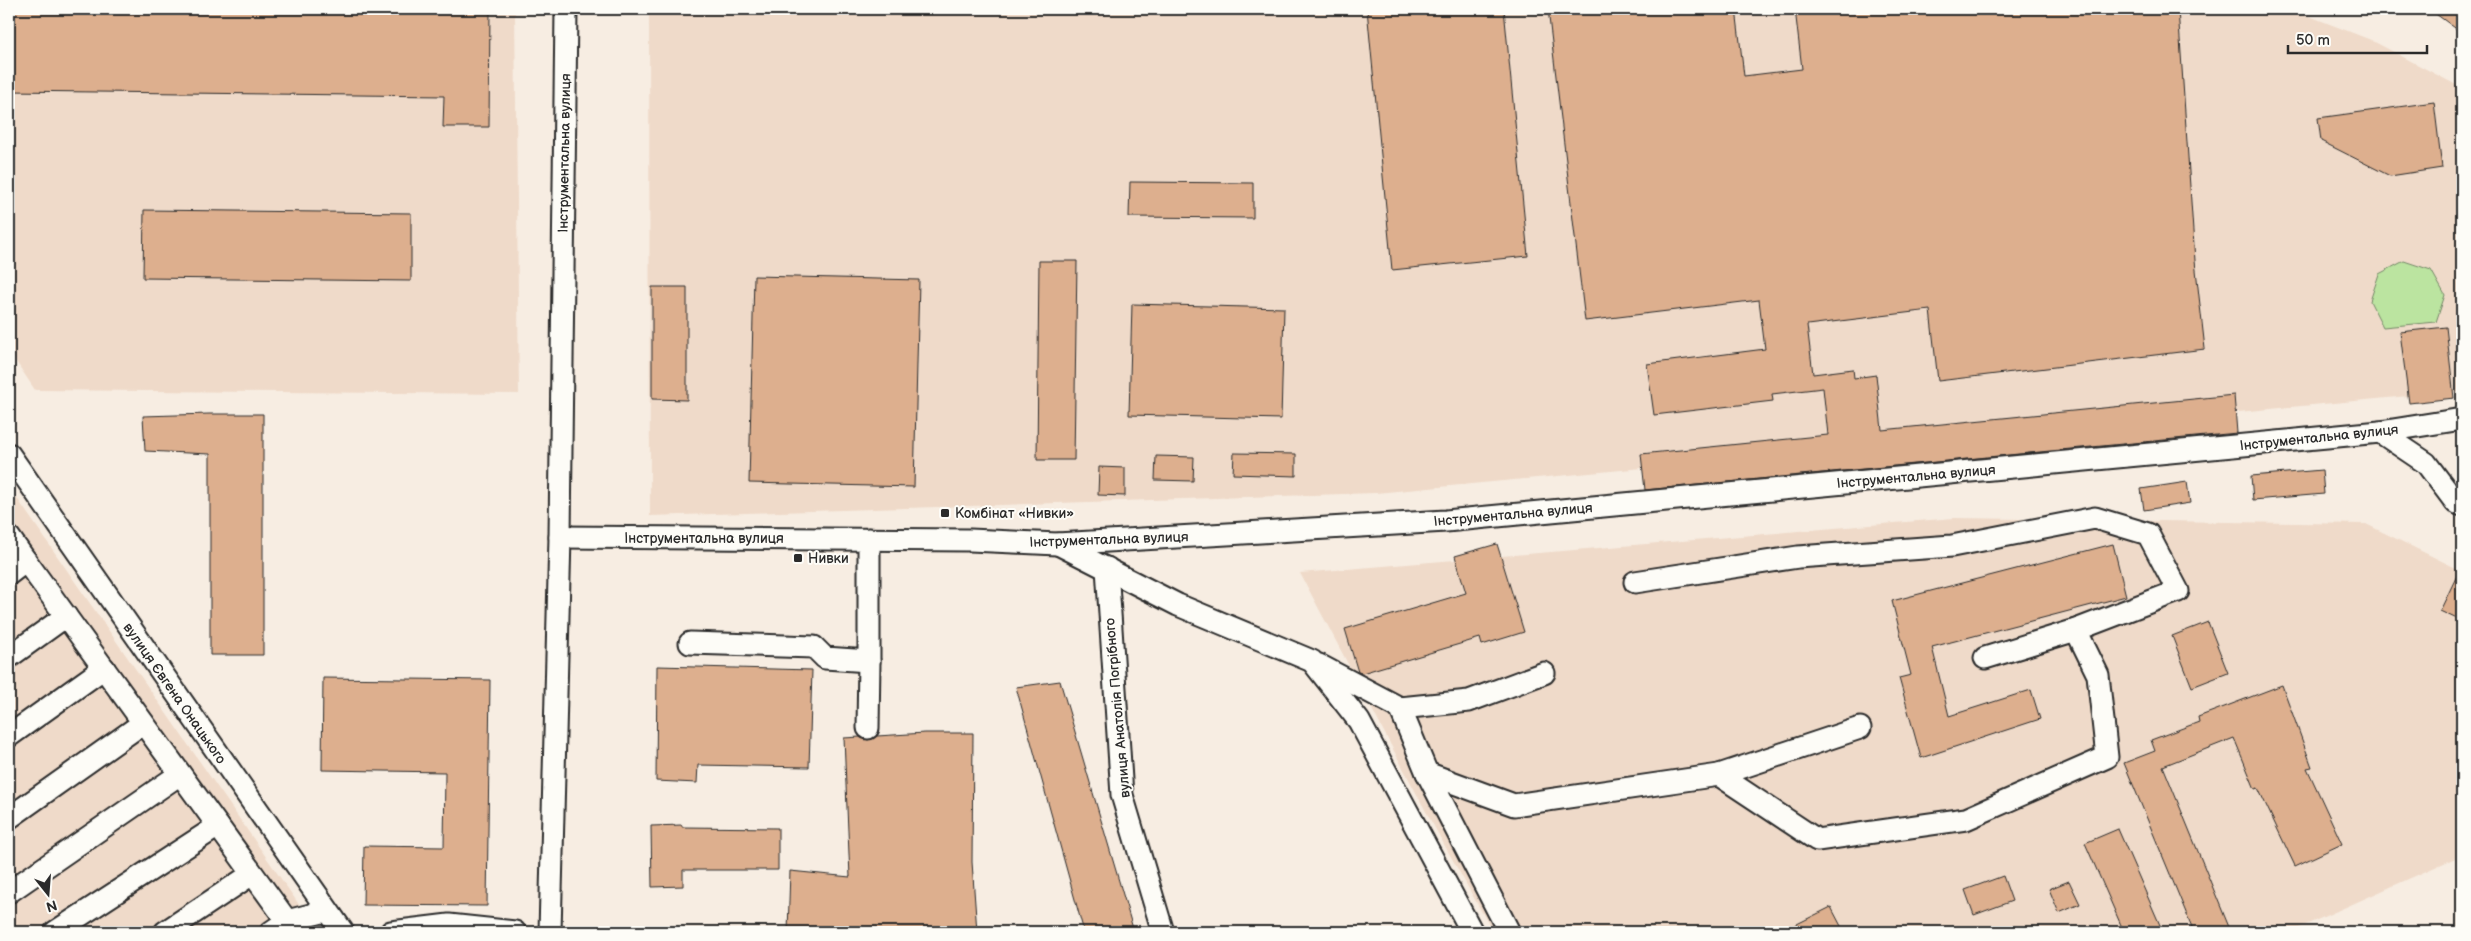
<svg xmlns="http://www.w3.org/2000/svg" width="2471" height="941" font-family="'Balsamiq Sans',sans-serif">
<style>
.built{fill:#efdac9}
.green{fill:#bbe4a0;stroke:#738866}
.building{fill:#ddaf8e;stroke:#2b2b2b}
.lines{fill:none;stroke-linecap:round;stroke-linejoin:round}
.minor-casing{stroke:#2b2b2b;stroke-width:25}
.minor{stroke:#fdfcf7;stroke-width:21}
.poi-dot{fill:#2b2b2b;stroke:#fdfcf7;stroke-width:2}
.labels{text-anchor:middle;stroke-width:4;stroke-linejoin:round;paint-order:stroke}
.street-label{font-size:14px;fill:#2b2b2b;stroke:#fdfcf7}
.poi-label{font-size:14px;fill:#2b2b2b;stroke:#fdfcf7;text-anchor:start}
</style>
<rect width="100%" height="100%" fill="#f7ede2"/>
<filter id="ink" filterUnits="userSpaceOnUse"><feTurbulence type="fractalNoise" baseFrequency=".02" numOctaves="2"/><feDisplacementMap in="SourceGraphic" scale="10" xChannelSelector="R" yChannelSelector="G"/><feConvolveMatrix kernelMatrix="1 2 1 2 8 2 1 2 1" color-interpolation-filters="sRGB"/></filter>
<g filter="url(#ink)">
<g class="built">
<path d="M9 9H515L519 394 35 390 9 351Z"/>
<path d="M649 9H2291L2371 40 2462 88V391L1376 493 650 516Z"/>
<path d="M12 491 318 932H9V492Z"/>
<path d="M1954 518 2366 524 2462 571V855L2290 932H1493L1431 821 1300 573Z"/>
</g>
<path class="green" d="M2404 261 2431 270 2445 295 2436 322 2383 327 2370 301 2379 274Z"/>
<g class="building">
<path d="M9 9H490L489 127H443L444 96 9 91Z"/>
<path d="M1367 9H1504L1528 256 1392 270Z"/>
<path d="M1548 9H1736L1744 76 1802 69 1795 9H2178L2195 261 2205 349 1938 381 1930 310 1807 325 1813 374 1853 369 1854 378 1876 375 1882 430 2234 395 2237 433 1645 490 1641 454 1828 435 1823 388 1772 394 1773 401 1654 415 1647 364 1765 349 1759 300 1585 321Z"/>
<path d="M2429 9H2462V33Z"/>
<path d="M2434 102 2442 168 2390 176 2321 141 2318 118Z"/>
<path d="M1130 182 1253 183V218L1129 217Z"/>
<path d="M144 210 411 213V281L143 278Z"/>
<path d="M1039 261H1077L1074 460H1037Z"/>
<path d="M754 276 919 280 914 487 749 483Z"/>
<path d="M652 287H687V400L652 399Z"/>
<path d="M1132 304 1284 308 1281 419 1129 415Z"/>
<path d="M2446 327 2454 398 2409 403 2400 332Z"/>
<path d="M209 414H263V655H210V454L145 451 143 416Z"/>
<path d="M1234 453 1296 454V476L1233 474Z"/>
<path d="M1156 456 1194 457 1193 481 1155 480Z"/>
<path d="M1099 467 1125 468V496L1098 495Z"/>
<path d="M2322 470 2324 494 2253 500 2251 476Z"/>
<path d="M2187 482 2190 503 2144 510 2141 489Z"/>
<path d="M1497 544 1524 632 1482 645 1480 638 1362 673 1358 672 1345 629 1466 593 1455 556Z"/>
<path d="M2113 544 2126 596 1932 647 1949 716 2031 690 2040 719 1921 758 1899 678 1911 675 1892 601Z"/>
<path d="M2462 565V609L2457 619 2440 611Z"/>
<path d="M2208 622 2228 673 2192 687 2172 636Z"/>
<path d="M657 666 812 670 809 767 698 765 697 783 656 781Z"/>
<path d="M323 678 490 680 487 906 363 905 364 846 444 847 445 772 322 770Z"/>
<path d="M1060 681 1134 932H1084L1016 687Z"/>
<path d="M2282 685 2312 767 2307 768 2342 844 2295 866 2258 788 2255 789 2234 738 2163 766 2231 932H2194L2124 763 2155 751 2151 740 2199 722 2198 717Z"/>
<path d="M925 733H973L972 862 977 932H788L790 871 850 877 844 738 860 737 868 740 877 736Z"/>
<path d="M682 825V827L778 828V870H683V886L652 887 651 826Z"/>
<path d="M2118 829 2163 932H2124L2085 843Z"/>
<path d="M2003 876 2012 901 1974 915 1965 890Z"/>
<path d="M2069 881 2080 904 2059 913 2049 889Z"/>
<path d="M1831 907 1842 928 1833 932H1781Z"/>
</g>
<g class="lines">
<defs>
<g id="minor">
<path d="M2380 432 2426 463 2456 503 2462 505"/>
<path d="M9 454 343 932"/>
<path d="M9 537 26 561"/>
<path d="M560 537 970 540 1057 544 1446 521 2380 432 2462 419"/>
<path d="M1058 544 1178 605 1312 661 1359 721 1472 932"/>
<path d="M1107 568 1122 795 1163 932"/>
<path d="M9 574 26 561 287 921 326 911"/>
<path d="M1635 582 1798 557 1952 546 2095 518 2148 534 2178 591 2076 630"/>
<path d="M690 643 814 647 825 658 869 661V539"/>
<path d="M9 657 66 616"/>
<path d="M1319 665 1400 708 1427 773"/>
<path d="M1400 708 1469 701 1544 673"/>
<path d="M868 728 869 661"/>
<path d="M9 736 104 668"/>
<path d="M1719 775 1860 728"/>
<path d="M9 818 143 723"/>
<path d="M9 892 180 774"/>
<path d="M55 932 218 826"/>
<path d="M165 932 252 874"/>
<path d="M271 932 287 921"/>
<path d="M391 932 449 925 515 932"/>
<path d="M550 932 560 537 566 9"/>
<path d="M1509 932 1427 773 1514 805 1719 775 1817 840 1966 819 2107 757 2098 675 2076 630 1985 658"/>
</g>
</defs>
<use href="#minor" class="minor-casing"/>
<use href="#minor" class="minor"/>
</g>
</g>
<g class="poi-dot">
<rect x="940" y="508" width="10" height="10" rx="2.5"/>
<rect x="793" y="553" width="10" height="10" rx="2.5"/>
</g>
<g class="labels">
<g class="street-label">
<text transform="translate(564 153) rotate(-89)" y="5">Інструментальна вулиця</text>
<text transform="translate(2319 437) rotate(-6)" y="5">Інструментальна вулиця</text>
<text transform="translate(1916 476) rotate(-5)" y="5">Інструментальна вулиця</text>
<text transform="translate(1513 514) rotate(-5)" y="5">Інструментальна вулиця</text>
<text x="704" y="543">Інструментальна вулиця</text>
<text transform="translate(1109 539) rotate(-2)" y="5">Інструментальна вулиця</text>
<text transform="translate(175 693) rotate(55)" y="5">вулиця Євгена Онацького</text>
<text transform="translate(1117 708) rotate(-95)" y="5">вулиця Анатолія Погрібного</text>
</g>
<g class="poi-label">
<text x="955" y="518">Комбінат «Нивки»</text>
<text x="808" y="563">Нивки</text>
</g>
</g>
<rect width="2471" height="941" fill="none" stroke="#fdfcf7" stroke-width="30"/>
<rect x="15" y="15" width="2441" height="911" fill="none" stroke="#2b2b2b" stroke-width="2" filter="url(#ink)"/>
<g transform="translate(48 894) rotate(163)" stroke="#fdfcf7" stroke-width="4" paint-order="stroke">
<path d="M0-4L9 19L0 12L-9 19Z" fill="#2b2b2b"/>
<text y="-8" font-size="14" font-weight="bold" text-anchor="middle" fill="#2b2b2b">N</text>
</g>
<path d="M2288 45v8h139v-8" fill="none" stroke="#2b2b2b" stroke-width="2.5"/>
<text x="2296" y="45" font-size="15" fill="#2b2b2b" stroke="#fdfcf7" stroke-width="4" paint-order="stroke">50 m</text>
</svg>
